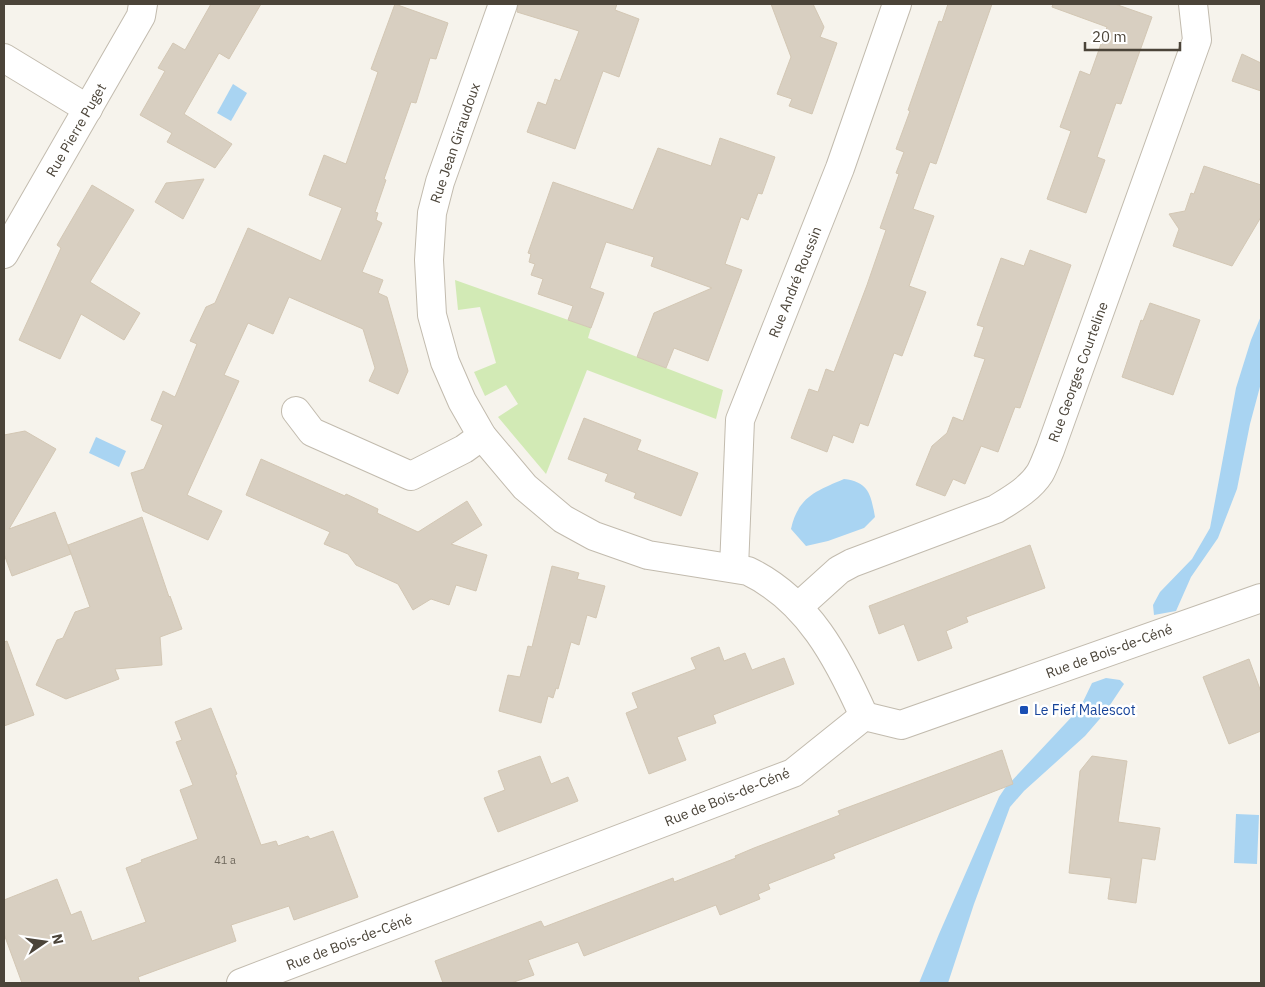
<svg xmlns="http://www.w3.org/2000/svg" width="1265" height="987" font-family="'IBM Plex Sans',sans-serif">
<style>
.green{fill:#d2eab5}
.water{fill:#a9d4f2}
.building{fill:#d8cfc1;stroke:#d3c7b4}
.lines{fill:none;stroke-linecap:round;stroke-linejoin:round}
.minor-casing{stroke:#c2bbae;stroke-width:30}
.tertiary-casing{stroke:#c2bbae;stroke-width:30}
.minor{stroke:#fff;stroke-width:28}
.tertiary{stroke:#fff;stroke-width:28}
.transit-dot{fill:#1a4fb4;stroke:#fff;stroke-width:2}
.labels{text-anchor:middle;stroke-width:5;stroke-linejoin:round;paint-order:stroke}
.number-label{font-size:11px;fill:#6e675b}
.street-label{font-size:14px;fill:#4b4439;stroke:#fff}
.transit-label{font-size:14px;fill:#164399;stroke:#fff;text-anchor:start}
</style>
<rect width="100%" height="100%" fill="#f6f3ec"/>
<path class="green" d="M455 280 591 328 588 338 723 390 716 419 587 370 546 474 498 417 518 404 506 385 485 396 474 372 496 363 480 307 458 310Z"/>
<g class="water">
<path d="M233 84 247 93 231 121 217 113Z"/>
<path d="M1261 316V383L1250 424 1237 489 1218 538 1191 577 1176 611 1154 615 1153 605 1160 592 1192 559 1210 528 1236 388 1251 340Z"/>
<path d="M96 437 126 451 119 467 89 453Z"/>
<path d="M844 479C869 482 871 495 875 517L864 528 828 541 806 546 791 529C798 497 816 491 844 479Z"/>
<path d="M1106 678 1120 680 1124 684 1104 714 1085 736 1024 791 1010 807 974 904 948 983H919L939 934 999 797 1005 788 1080 708 1092 683Z"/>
<path d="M1236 814 1259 815 1257 864 1234 863Z"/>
</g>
<g class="building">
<path d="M211 4H261L229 59 219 53 184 114 232 144 215 168 167 142 172 133 140 115 165 71 158 68 173 43 185 50Z"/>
<path d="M395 4 448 23 436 59 430 58 416 103 411 102 384 179 386 180 375 212 378 213 376 220 382 223 362 272 383 280 378 293 387 297 408 371 398 394 369 381 375 368 363 329 289 297 273 334 248 323 224 375 239 381 187 495 222 511 208 540 143 511 131 473 144 469 163 425 151 420 163 391 175 397 197 344 190 341 206 307 215 303 248 228 321 261 342 208 309 195 324 155 346 164 378 72 371 69Z"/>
<path d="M518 4H617L615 10 639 19 619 77 603 71 575 149 527 132 538 102 546 105 555 79 560 81 579 31 517 12Z"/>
<path d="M771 4H813L824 27 820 37 837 43 812 114 789 106 792 99 777 94 791 57Z"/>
<path d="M948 4H992L936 164 930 162 913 209 934 216 909 286 926 292 902 356 894 353 868 426 860 423 853 443 833 435 827 452 791 438 809 389 818 392 826 369 834 372 867 285 886 230 880 228 899 174 896 173 904 152 896 149 910 111 908 110 939 21 942 22Z"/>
<path d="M1053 4H1115L1152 17 1121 104 1116 103 1097 157 1105 160 1086 213 1047 199 1071 131 1060 127 1080 71 1090 75 1107 27 1052 7Z"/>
<path d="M1242 54 1261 63V91L1232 81Z"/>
<path d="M720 138 775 157 762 194 758 193 748 220 741 217 725 264 742 270 708 361 674 348 666 368 637 357 654 313 712 288 651 266 654 257 606 242 590 288 604 293 591 328 568 320 573 306 538 294 543 279 531 275 535 264 529 262 531 254 528 253 553 182 633 210 658 148 711 166Z"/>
<path d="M1204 166 1261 185V217L1232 266 1173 246 1179 229 1169 214 1185 211 1191 193 1194 194Z"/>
<path d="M204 179 183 219 155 202 166 183Z"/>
<path d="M92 185 134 210 90 282 140 313 124 340 81 314 60 359 19 340 61 248 57 245Z"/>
<path d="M1030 250 1071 265 1020 408 1015 407 998 452 981 446 965 484 953 479 945 496 916 485 932 446 947 433 953 417 963 421 985 359 974 356 984 327 977 325 1001 258 1024 266Z"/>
<path d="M1150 303 1200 320 1173 395 1122 377 1141 320 1143 321Z"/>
<path d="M584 418 641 440 637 450 698 473 681 516 634 498 636 493 605 481 608 474 568 459Z"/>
<path d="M25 431 56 449 9 529 55 512 71 554 12 576 4 554V435Z"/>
<path d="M261 459 345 496 346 494 378 509 377 513 418 532 467 501 482 525 451 544 487 555 476 591 456 585 449 605 431 599 413 610 398 584 356 565 348 554 324 544 330 532 246 495Z"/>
<path d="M142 517 169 597 170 596 182 629 160 637 162 665 115 669 119 679 66 699 36 685 57 640 63 638 75 612 90 607 68 545Z"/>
<path d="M1030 545 1045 588 966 617 968 622 946 631 952 648 918 661 904 624 879 634 869 606Z"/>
<path d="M552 566 579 573 577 579 605 586 596 618 587 615 579 645 571 642 558 689 556 688 553 698 548 696 541 723 499 711 508 675 520 677 528 646 532 647Z"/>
<path d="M7 641 34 715 4 726V642Z"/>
<path d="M719 647 724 661 745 653 752 670 784 658 794 684 713 715 716 723 677 737 686 760 649 774 626 713 638 708 632 693 696 669 691 658Z"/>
<path d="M1249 659 1261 692V731L1229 744 1203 677Z"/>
<path d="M211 708 237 774 235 775 261 845 276 841 278 846 308 836 310 839 333 831 358 897 294 920 289 906 231 925 236 941 138 977 140 983H22L4 934V900L57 879 71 915 81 911 92 941 146 922 126 868 142 862 141 860 198 839 180 790 193 785 176 742 182 740 175 722Z"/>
<path d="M1002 750 1013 784 833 854 835 858 768 884 770 889 758 894 760 899 720 915 716 905 584 956 578 942 528 960 534 975 511 983H443L435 961 541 921 544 927 673 878 674 882 736 858 735 856 754 848 840 815 838 811Z"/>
<path d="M540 756 551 784 568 777 578 801 498 832 484 798 505 790 498 771Z"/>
<path d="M1092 756 1127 761 1118 822 1160 828 1155 860 1142 858 1136 903 1108 899 1111 878 1069 873 1080 771Z"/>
</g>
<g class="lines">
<defs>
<g id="minor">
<path d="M503 4 440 182 432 213 429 260 432 315 445 362 462 401 482 436 525 487 563 519 594 536 648 555 748 571C808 600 838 658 864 716"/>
<path d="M4 58 88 109"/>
<path d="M4 254 141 16 143 4"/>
<path d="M296 411 312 432 411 476 464 449 482 436"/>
<path d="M734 568 740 420 840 168 897 4"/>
<path d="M798 607 839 570 852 563 996 509C1012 499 1030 489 1040 473 1044 466 1047 457 1050 450L1197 40 1193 4"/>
</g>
<path id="tertiary" d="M241 983 793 773 864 716 901 725 1261 598"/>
</defs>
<use href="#minor" class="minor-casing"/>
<use href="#tertiary" class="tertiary-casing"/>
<use href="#minor" class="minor"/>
<use href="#tertiary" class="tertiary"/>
</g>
<rect class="transit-dot" x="1019" y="705" width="10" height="10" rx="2.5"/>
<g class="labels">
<g class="number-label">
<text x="225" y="864">41 a</text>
</g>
<g class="street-label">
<text transform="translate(76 130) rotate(-60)" y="5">Rue Pierre Puget</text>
<text transform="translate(455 143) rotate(-71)" y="5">Rue Jean Giraudoux</text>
<text transform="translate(795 282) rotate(-68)" y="5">Rue André Roussin</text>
<text transform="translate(1078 372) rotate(-70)" y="5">Rue Georges Courteline</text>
<text transform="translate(1109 651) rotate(-20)" y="5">Rue de Bois-de-Céné</text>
<text transform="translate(727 797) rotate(-22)" y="5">Rue de Bois-de-Céné</text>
<text transform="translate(349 942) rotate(-21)" y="5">Rue de Bois-de-Céné</text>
</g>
<g class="transit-label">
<text x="1034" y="715">Le Fief Malescot</text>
</g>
</g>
<rect width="1265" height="987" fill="none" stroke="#4b4439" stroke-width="10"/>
<g transform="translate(45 942) rotate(77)" stroke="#ffffff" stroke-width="4" paint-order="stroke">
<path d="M0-4L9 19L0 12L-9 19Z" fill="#4b4439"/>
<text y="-8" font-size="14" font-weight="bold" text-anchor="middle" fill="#4b4439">N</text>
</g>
<path d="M1085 42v8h95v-8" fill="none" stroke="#4b4439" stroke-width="2.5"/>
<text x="1092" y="42" font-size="15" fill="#4b4439" stroke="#ffffff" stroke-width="4" paint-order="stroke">20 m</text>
</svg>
